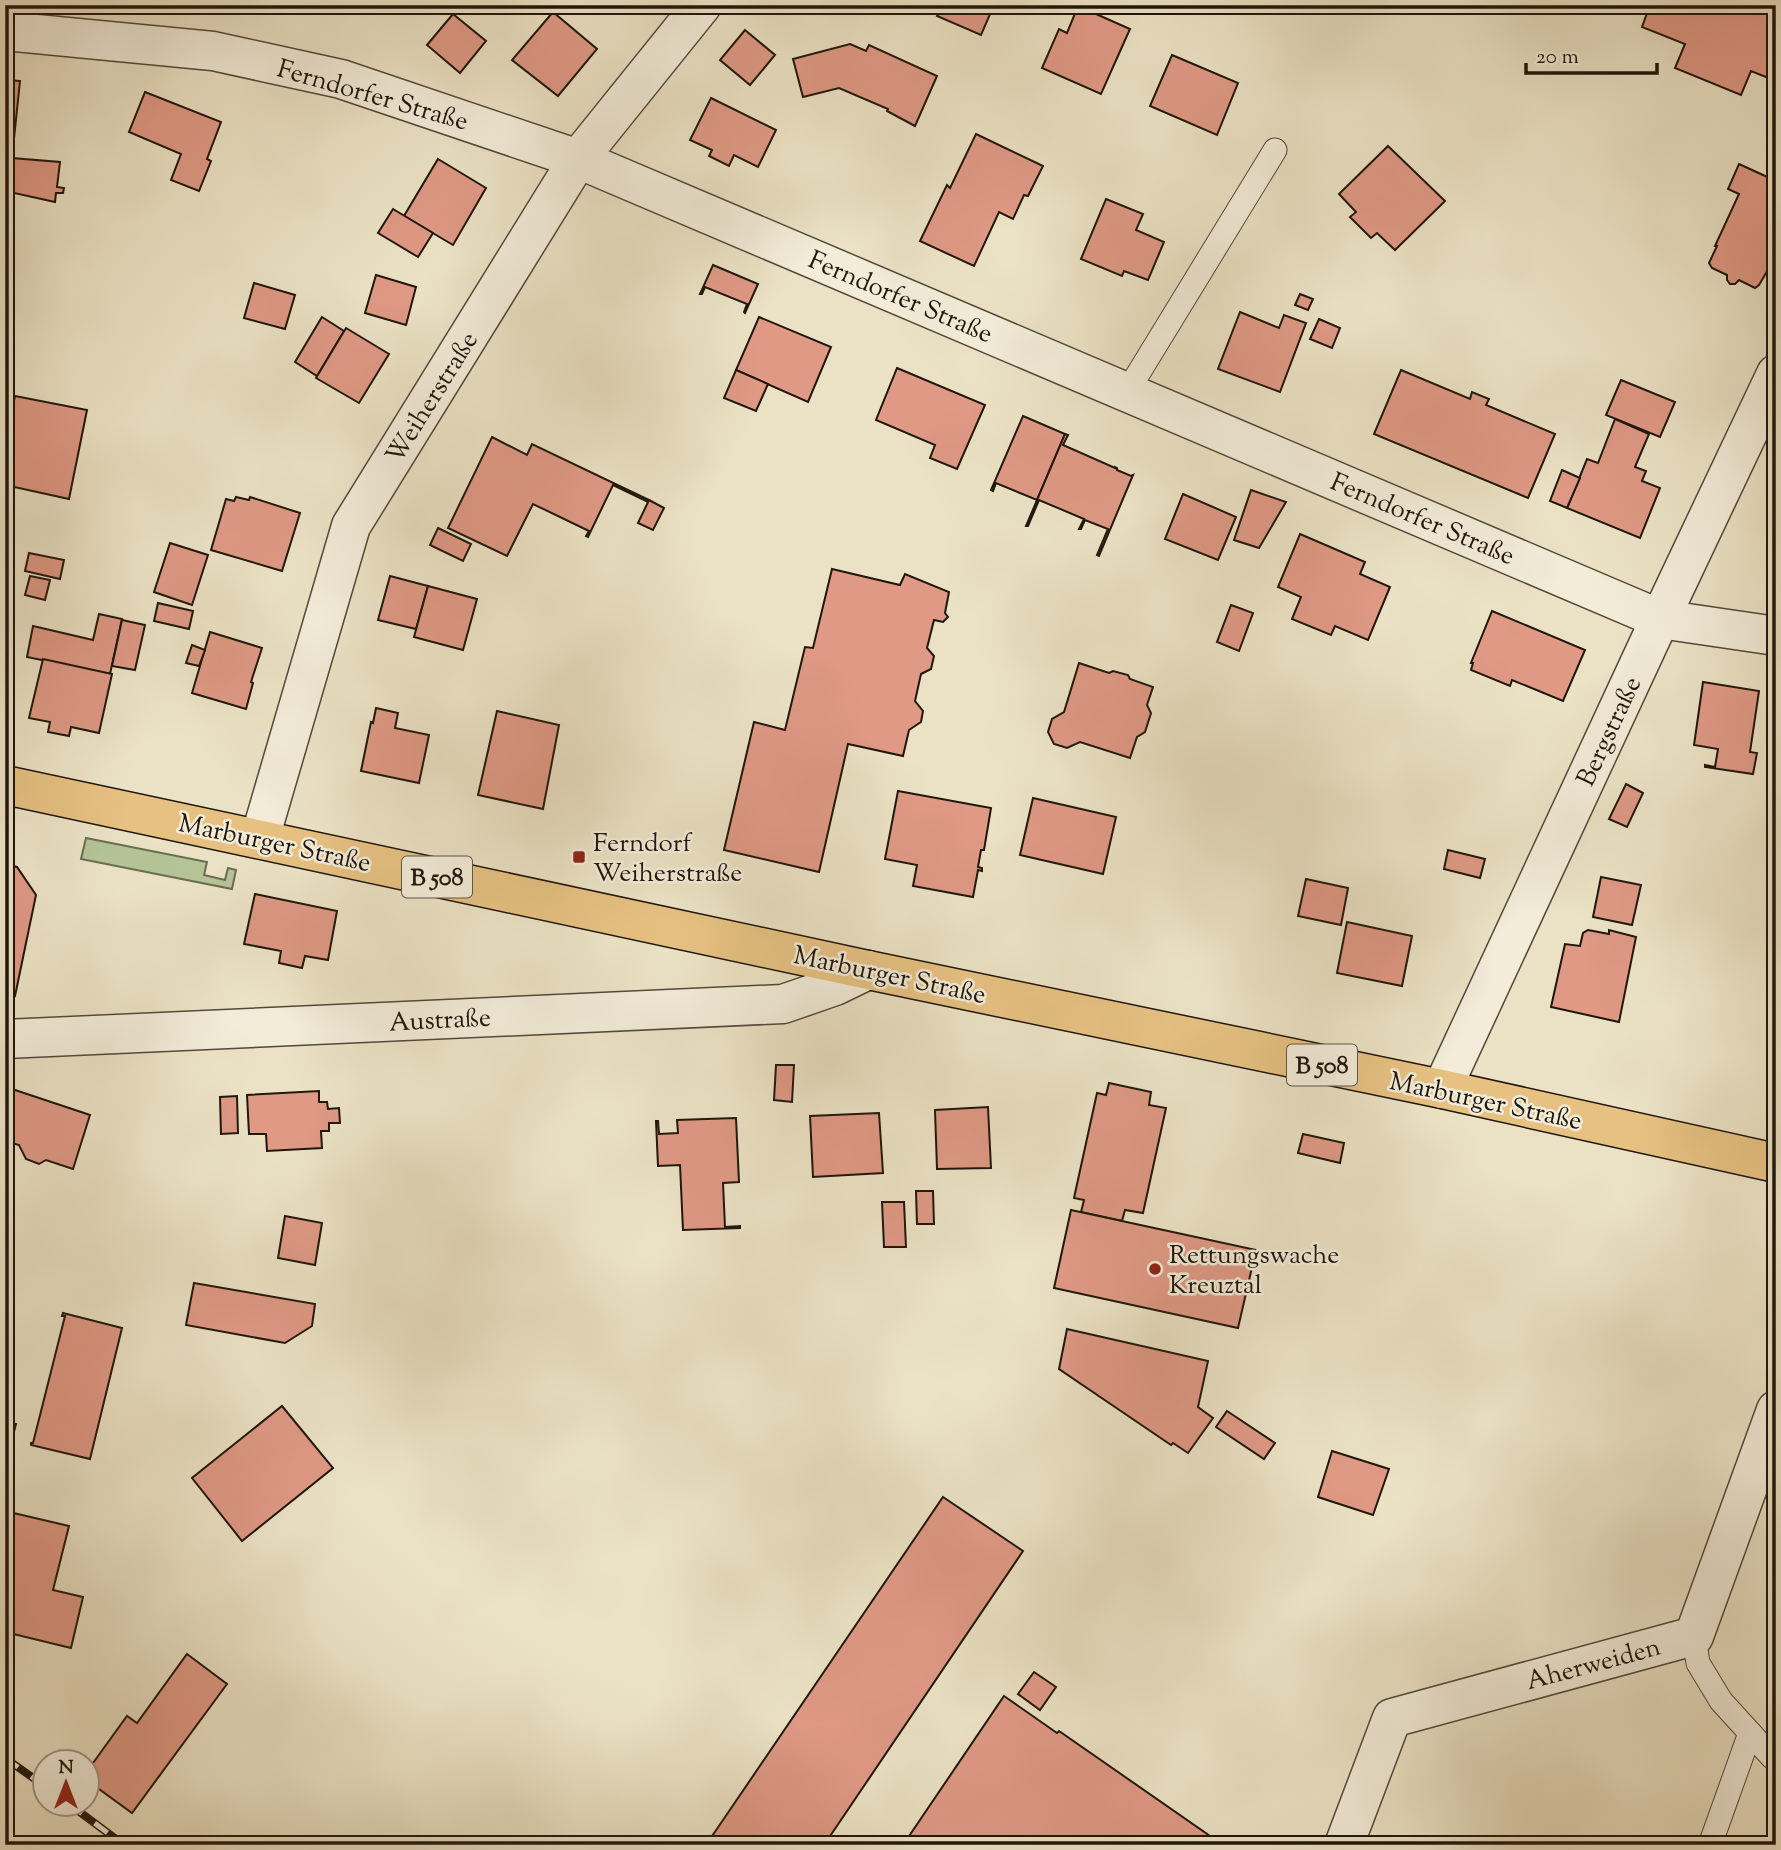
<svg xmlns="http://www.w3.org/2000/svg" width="1781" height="1850" font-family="'Sorts Mill Goudy',serif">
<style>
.green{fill:#b5c497;stroke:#6a6d52;stroke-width:2}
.building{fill:#df9985;stroke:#1f160c;stroke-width:2}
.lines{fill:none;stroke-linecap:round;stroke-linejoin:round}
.service-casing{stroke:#52493a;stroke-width:25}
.minor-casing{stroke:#52493a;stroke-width:41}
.primary-casing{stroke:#1f160c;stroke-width:41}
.service{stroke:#f2ecd9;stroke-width:23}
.minor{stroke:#f2ecd9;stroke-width:38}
.primary{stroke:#e6c182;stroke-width:38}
.rail-casing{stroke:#1f160c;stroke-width:8}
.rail{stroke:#f2ecd9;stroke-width:5;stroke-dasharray:16;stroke-linecap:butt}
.poi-dot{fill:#8f2418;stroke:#f2ecd9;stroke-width:2.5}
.labels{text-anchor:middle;stroke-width:5;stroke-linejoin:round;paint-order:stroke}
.shield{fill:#f2ecd9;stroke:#5e564a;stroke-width:2}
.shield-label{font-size:24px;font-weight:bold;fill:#1f160c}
.street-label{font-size:26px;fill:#1f160c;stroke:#f2ecd9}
.poi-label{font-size:26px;fill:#1f160c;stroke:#f2ecd9;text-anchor:start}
</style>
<rect width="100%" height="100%" fill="#ebe2c5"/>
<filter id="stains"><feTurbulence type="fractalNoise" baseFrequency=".00286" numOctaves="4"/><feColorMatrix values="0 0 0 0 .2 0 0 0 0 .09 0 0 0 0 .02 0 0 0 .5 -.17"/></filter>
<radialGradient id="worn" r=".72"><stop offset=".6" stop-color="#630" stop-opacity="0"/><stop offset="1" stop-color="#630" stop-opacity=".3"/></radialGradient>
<path class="green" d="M86 838 207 862 204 875 225 880 228 868 236 870 232 889 81 859Z"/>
<g class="building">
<path d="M942 5H994L981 35 937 16Z"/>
<path d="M1650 5H1776V81L1751 71 1741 95 1675 68 1685 44 1642 27Z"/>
<path d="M1078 6 1130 29 1101 94 1042 68 1059 29 1067 33Z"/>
<path d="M553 12 597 49 558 96 512 60Z"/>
<path d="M453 14 486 41 460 73 427 45Z"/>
<path d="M745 30 775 55 750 85 720 60Z"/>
<path d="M850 44 866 51 869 45 937 76 915 126 887 111 888 109 839 88 803 97 793 59Z"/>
<path d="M1172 55 1238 83 1217 135 1150 106Z"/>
<path d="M5 80 20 81 12 158 60 162 57 187 64 188 63 193H56L55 202 5 191Z"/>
<path d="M145 92 221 122 207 159 211 161 199 191 171 180 181 154 129 132Z"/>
<path d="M711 98 776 130 758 167 734 155 729 166 709 156 712 150 690 140Z"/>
<path d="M976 134 1043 166 1028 196 1024 195 1013 219 999 212 974 266 920 241 947 185 950 188Z"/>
<path d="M1388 146 1445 201 1395 250 1377 233 1371 238 1350 217 1356 212 1339 194Z"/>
<path d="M438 159 486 188 453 245 404 216Z"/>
<path d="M1739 164 1776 181V256L1759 285 1755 288 1739 280 1735 284H1730L1727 280V275L1712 268 1709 263 1717 246H1715L1739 194 1728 189Z"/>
<path d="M1106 199 1143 214 1136 230 1164 242 1148 280 1124 271 1122 276 1081 259Z"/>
<path d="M393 209 433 233 418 257 378 233Z"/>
<path d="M713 265 758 284 745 313 744 312 747 304 705 287 702 294H700Z"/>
<path d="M376 275 416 287 406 325 365 313Z"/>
<path d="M254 283 295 295 285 329 244 318Z"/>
<path d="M1300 294 1313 299 1308 310 1295 305Z"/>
<path d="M1240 312 1279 328 1284 315 1306 323 1280 392 1218 369Z"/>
<path d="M322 317 344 331 317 376 295 362Z"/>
<path d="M759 317 831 347 808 402 736 370Z"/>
<path d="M1319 319 1340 328 1332 348 1310 339Z"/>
<path d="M346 328 389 354 359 403 316 378Z"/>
<path d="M897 368 985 405 957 469 930 458 935 445 876 420Z"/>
<path d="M736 370 768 384 756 411 724 398Z"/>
<path d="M1401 370 1470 399 1472 392 1489 399 1486 405 1555 434 1528 498 1374 434Z"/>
<path d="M1621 380 1675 402 1660 437 1606 415Z"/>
<path d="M15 396 87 410 69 499 5 485V443Z"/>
<path d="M1023 416 1065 434 1037 500 996 483 993 491 991 490Z"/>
<path d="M1615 419 1649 434 1635 467 1646 471 1642 481 1660 488 1640 538 1567 508 1587 459 1598 463Z"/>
<path d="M1065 434 1068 435 1063 445 1115 468V467L1117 468V470L1131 476 1133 475 1099 556 1097 555 1108 529 1085 520 1081 529H1079L1084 519 1039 500 1028 526H1026Z"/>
<path d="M492 437 527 455 532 444 649 500 648 502 613 485 588 537 586 536 589 531 533 504 507 556 448 528Z"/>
<path d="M1562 470 1580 478 1567 508 1550 501Z"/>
<path d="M1251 490 1286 502 1259 548 1234 540Z"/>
<path d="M1183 494 1236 517 1218 560 1165 539Z"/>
<path d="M236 497 249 500 250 497 300 513 282 571 211 550 226 499 234 501Z"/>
<path d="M649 500 664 508 653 530 638 523Z"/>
<path d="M438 528 471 544 463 561 430 545Z"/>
<path d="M1300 534 1365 562 1360 574 1390 587 1368 640 1335 626 1331 635 1292 619 1301 597 1278 587Z"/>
<path d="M170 543 208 555 192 605 154 592Z"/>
<path d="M29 553 64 560 60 579 25 571Z"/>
<path d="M832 569 900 585 905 574 949 592 945 613 948 617 943 622 934 620 927 648 934 656 931 669 921 674 915 701 923 711 921 722 909 730 903 756 848 744 819 872 724 850 754 722 785 730 805 647 813 648Z"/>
<path d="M30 576 50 580 45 600 25 595Z"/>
<path d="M390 576 428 586 416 629 378 620Z"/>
<path d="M428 586 477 599 463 650 414 637Z"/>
<path d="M158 603 193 611 189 629 154 621Z"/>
<path d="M1231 605 1253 613 1239 651 1217 642Z"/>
<path d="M1492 611 1585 650 1563 701 1512 680 1510 686 1471 670 1473 663H1471Z"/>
<path d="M99 614 122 619 110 674 27 657 33 626 93 640Z"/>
<path d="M122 620 145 625 135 670 112 666Z"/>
<path d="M210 632 262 648 251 682 253 683 246 709 192 693Z"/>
<path d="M192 645 205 650 199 666 186 663Z"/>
<path d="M43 659 112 674 99 733 71 727 69 736 48 732 50 722 29 718Z"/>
<path d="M1079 663 1109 673 1113 671 1128 675 1130 679 1153 687 1147 705 1151 713 1145 732 1137 737 1130 758 1080 742 1067 748 1054 744 1048 732 1052 719 1064 712Z"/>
<path d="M1703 682 1759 691 1750 752 1757 753 1753 774 1705 767V765L1715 767 1718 749 1694 745Z"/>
<path d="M376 708 398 713 395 728 429 735 419 783 361 771 371 722 373 723Z"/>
<path d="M497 711 559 725 543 809 478 795Z"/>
<path d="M1626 784 1643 793 1627 827 1609 819Z"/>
<path d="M898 791 991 808 984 850H981L978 867 982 868V871L978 870 973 897 913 886 917 865 885 859Z"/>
<path d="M1033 798 1116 817 1103 874 1020 855Z"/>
<path d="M1448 850 1485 859 1480 878 1444 869Z"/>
<path d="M5 864 17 867 36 895 15 996 5 994Z"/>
<path d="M1601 877 1641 885 1632 925 1593 917Z"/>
<path d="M1306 879 1348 888 1341 925 1298 916Z"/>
<path d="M255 894 337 911 328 960 305 956 302 968 279 963 281 951 244 944Z"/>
<path d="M1347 922 1412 936 1402 986 1337 973Z"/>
<path d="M1588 930 1609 934V930L1636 937 1619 1022 1551 1007 1565 944 1580 946 1583 933Z"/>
<path d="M776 1065H794L792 1102 774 1100Z"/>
<path d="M1109 1083 1151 1092 1149 1105 1166 1108 1143 1213 1125 1210 1122 1221 1081 1212 1084 1200 1074 1198 1097 1093 1106 1095Z"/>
<path d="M12 1089 90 1115 73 1169 46 1160 39 1164 26 1159 19 1145 5 1141V1112Z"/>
<path d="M319 1091V1102H327L328 1109 339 1108 340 1123H329V1131H321L322 1148 267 1151 266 1134H249L247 1095Z"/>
<path d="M237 1096 238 1133 221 1134 220 1097Z"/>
<path d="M988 1107 991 1168 937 1169 935 1110Z"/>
<path d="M879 1113 883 1173 813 1177 810 1116Z"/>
<path d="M736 1118 739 1182 723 1183 725 1227 740 1226V1228L683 1230 680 1165 658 1166 656 1121H658L659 1134 678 1133 677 1120Z"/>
<path d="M1303 1134 1344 1143 1340 1163 1298 1153Z"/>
<path d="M916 1191H933L934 1224H917Z"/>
<path d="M882 1202H904L906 1247H884Z"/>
<path d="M1071 1210 1256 1250 1238 1328 1054 1288Z"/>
<path d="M285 1216 322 1223 315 1265 278 1258Z"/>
<path d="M194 1283 315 1304 312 1326 285 1343 186 1325Z"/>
<path d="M63 1313 122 1328 90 1459 31 1445V1443H33L65 1316H62Z"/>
<path d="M1067 1329 1208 1361 1198 1407 1213 1418 1188 1453 1173 1443 1171 1445 1059 1369Z"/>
<path d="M282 1406 333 1468 242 1541 192 1478Z"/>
<path d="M1227 1411 1275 1443 1264 1459 1216 1427Z"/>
<path d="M5 1422 16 1424 11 1443 5 1442Z"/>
<path d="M1332 1451 1389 1469 1373 1515 1318 1497Z"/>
<path d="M943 1497 1023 1551 824 1845H706Z"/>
<path d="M5 1511 69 1526 53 1590 83 1597 71 1648 5 1632Z"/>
<path d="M187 1654 227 1684 132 1813 88 1781V1770L127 1716 137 1723Z"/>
<path d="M1034 1672 1056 1687 1040 1710 1018 1694Z"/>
<path d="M1004 1696 1057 1733 1059 1731 1223 1845H903Z"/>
</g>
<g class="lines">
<defs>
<g id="service">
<path d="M1127 392 1275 150"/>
<path d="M1694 1636 1698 1663 1721 1701 1772 1757 1776 1759"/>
<path d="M1710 1845 1750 1733"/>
</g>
<g id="minor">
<path d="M5 31 213 51 341 79 578 159 1660 619 1776 636"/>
<path d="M260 838 351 526 578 159 702 5"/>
<path d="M5 1039 783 1004 835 986 868 970"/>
<path d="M1442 1089 1660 619 1776 374"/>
<path d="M1344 1845 1392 1718 1694 1636 1776 1410"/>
</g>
<path id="primary" d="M5 785 868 970 1442 1089 1776 1163"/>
</defs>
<use href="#service" class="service-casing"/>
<use href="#minor" class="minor-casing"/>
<use href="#primary" class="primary-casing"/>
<use href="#service" class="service"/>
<use href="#minor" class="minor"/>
<use href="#primary" class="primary"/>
<defs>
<g id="rail">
<path d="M5 1758 46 1787"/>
<path d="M69 1804 124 1845"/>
</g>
</defs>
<use href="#rail" class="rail-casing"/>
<use href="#rail" class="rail"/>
</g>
<g class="poi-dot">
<rect x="572" y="850" width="14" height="14" rx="3.5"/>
<circle cx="1155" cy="1269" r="7"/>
</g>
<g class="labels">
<g class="shield">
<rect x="402" y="856.5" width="70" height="41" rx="5"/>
<rect x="1287" y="1044.5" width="70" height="41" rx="5"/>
</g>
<g class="shield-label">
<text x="437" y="885">B 508</text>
<text x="1322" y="1073">B 508</text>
</g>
<g class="street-label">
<text transform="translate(373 94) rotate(16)" y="9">Ferndorfer Straße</text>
<text transform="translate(901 296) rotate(23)" y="9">Ferndorfer Straße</text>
<text transform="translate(431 397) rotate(-58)" y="9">Weiherstraße</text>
<text transform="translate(1423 518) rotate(23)" y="9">Ferndorfer Straße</text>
<text transform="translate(1608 731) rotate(-65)" y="9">Bergstraße</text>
<text transform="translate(275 842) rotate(12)" y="9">Marburger Straße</text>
<text transform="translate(890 974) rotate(12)" y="9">Marburger Straße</text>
<text transform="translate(440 1019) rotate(-3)" y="9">Austraße</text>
<text transform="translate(1486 1100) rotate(12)" y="9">Marburger Straße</text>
<text transform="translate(1593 1663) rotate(-15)" y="9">Aherweiden</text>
</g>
<g class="poi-label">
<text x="593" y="851">Ferndorf<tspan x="593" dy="30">Weiherstraße</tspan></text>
<text x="1169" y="1263">Rettungswache<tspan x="1169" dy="30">Kreuztal</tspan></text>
</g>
</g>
<rect width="1781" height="1850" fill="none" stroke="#ebe2c5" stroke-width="28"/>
<rect x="7" y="7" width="1767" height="1836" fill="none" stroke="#1f160c" stroke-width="3.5"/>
<rect x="14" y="14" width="1753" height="1822" fill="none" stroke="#1f160c" stroke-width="2"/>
<g transform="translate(66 1783)"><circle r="33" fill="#f2ecd9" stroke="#9e9687" stroke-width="2"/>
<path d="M0-5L12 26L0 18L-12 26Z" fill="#8f2418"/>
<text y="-10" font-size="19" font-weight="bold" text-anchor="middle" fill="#1f160c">N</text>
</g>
<path d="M1526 63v10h131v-10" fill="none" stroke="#1f160c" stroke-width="3.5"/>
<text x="1536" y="63" font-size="21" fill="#1f160c" stroke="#f2ecd9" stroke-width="5" paint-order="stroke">20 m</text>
<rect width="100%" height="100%" filter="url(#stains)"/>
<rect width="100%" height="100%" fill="url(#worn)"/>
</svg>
